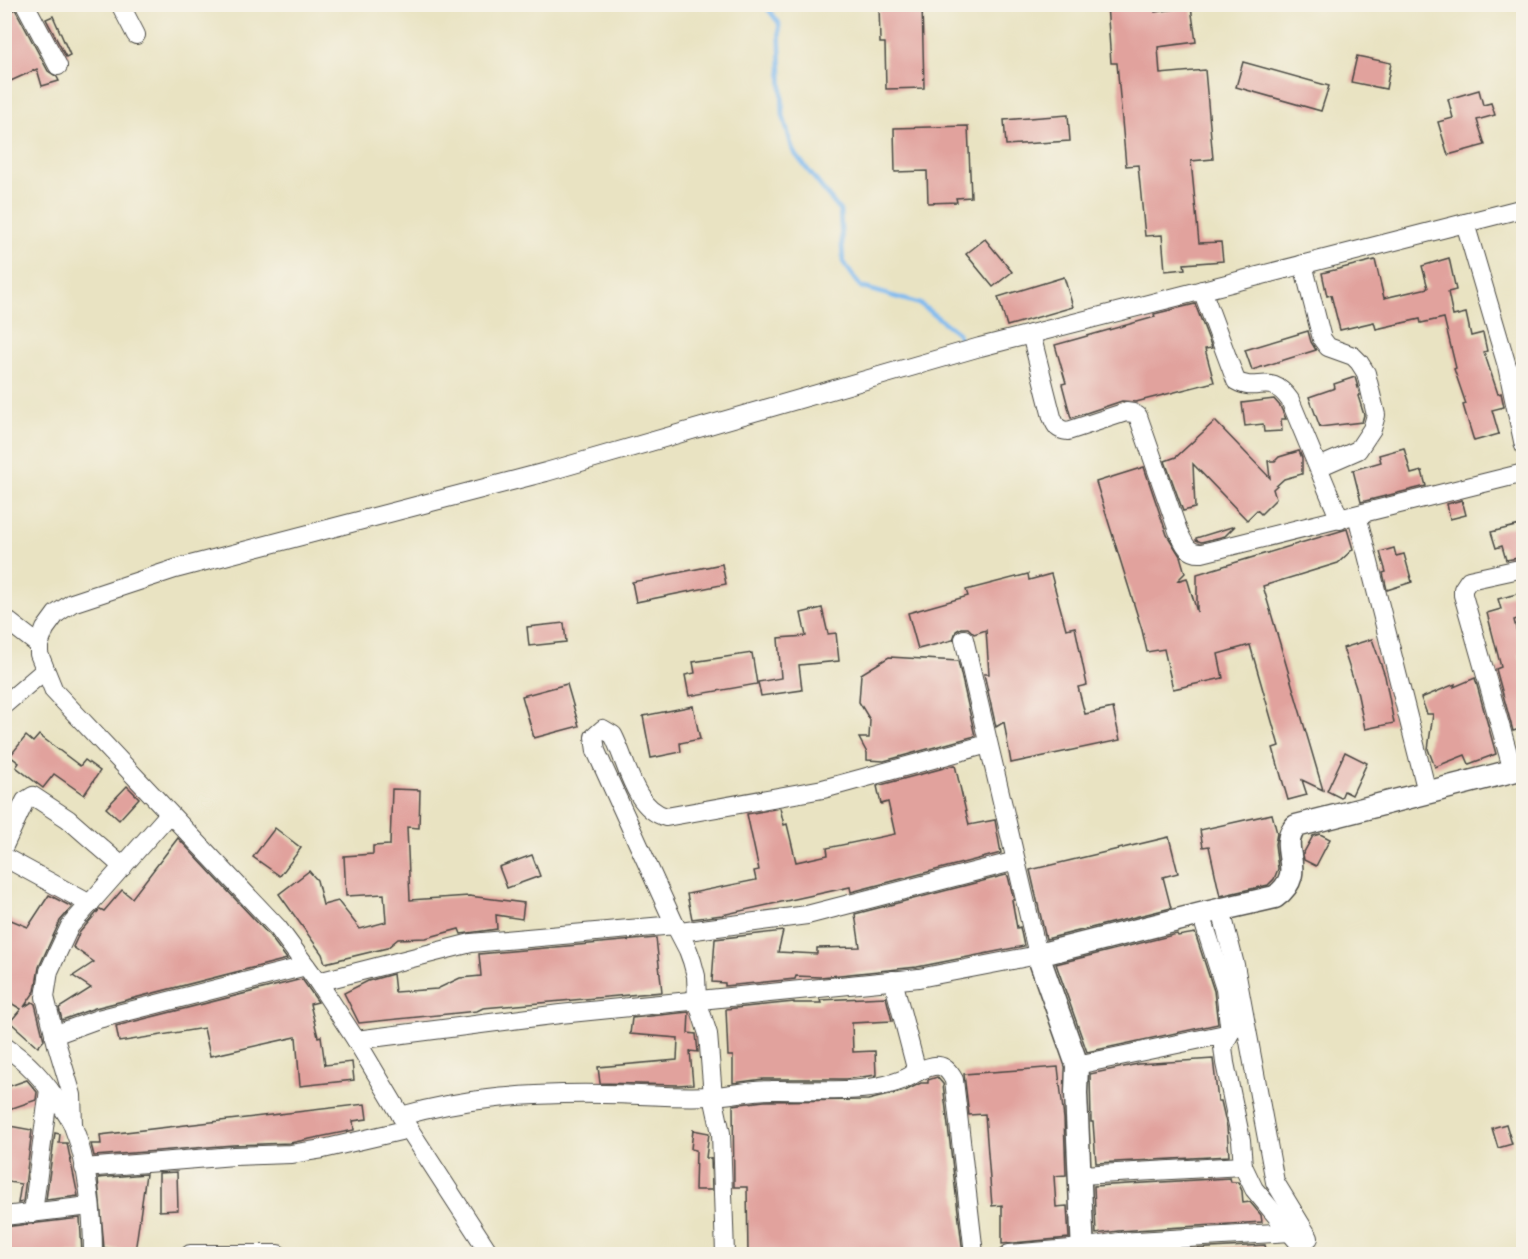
<svg xmlns="http://www.w3.org/2000/svg" width="1528" height="1259" font-family="'IM FELL Double Pica',serif">
<style>
.lines{fill:none;stroke-linecap:round;stroke-linejoin:round}
.stream{stroke:#7ebaf0;stroke-width:4.5}
.building{fill:#e1a29d}
.minor-casing{stroke:#484742;stroke-width:20}
.tertiary-casing{stroke:#484742;stroke-width:25}
.minor{stroke:#fff;stroke-width:18}
.tertiary{stroke:#fff;stroke-width:22}
</style>
<rect width="100%" height="100%" fill="#f7f3e8"/>
<filter id="ink" filterUnits="userSpaceOnUse"><feTurbulence type="fractalNoise" baseFrequency=".0167" numOctaves="2"/><feDisplacementMap in="SourceGraphic" scale="12" xChannelSelector="R" yChannelSelector="G"/><feConvolveMatrix kernelMatrix="1 2 1 2 8 2 1 2 1" color-interpolation-filters="sRGB"/></filter>
<filter id="wash" filterUnits="userSpaceOnUse"><feTurbulence type="fractalNoise" baseFrequency=".008" numOctaves="4" result="noise"/><feDisplacementMap in="SourceGraphic" scale="24" xChannelSelector="R" yChannelSelector="G"/><feGaussianBlur stdDeviation="1.35" result="paint"/><feColorMatrix in="noise" values="0 0 0 0 0 0 0 0 0 0 0 0 0 0 0 0 0 1.4 0 .05"/><feComposite in="paint" operator="in"/></filter>
<g filter="url(#wash)">
<rect width="100%" height="100%" fill="#e9e3c2"/>
<g class="lines">
<path class="stream" d="M764 4 779 23 783 115 793 151 840 211 843 262 861 287 920 304 958 333 961 344"/>
</g>
<g id="blocks">
<g class="building">
<path d="M879 4H922L924 88 886 89 885 43H880Z"/>
<path d="M1107 4H1155V12L1191 7 1196 42 1158 47 1160 74 1205 70 1213 159 1191 161 1199 243 1221 242 1223 261 1184 264 1185 269 1165 271 1162 235 1145 236 1138 165 1126 166 1117 63H1111Z"/>
<path d="M15 9 48 71 57 77 59 81 42 86 37 69 4 84V45L9 43 4 33V14Z"/>
<path d="M53 16 70 55 66 57 46 19Z"/>
<path d="M1357 56 1391 63 1386 89 1351 82Z"/>
<path d="M1243 62 1329 86 1321 111 1236 87Z"/>
<path d="M1479 90 1483 105 1491 103 1495 115 1477 120 1485 145 1448 155 1438 122 1453 118 1448 99Z"/>
<path d="M1068 115 1070 141 1006 145 1004 120Z"/>
<path d="M968 126 971 197 956 198 957 202 928 203 927 171 895 172 894 128Z"/>
<path d="M985 239 1012 272 993 287 966 254Z"/>
<path d="M1449 258 1456 290 1448 292 1453 316 1466 313 1471 336 1483 333 1487 351 1484 352 1498 394 1501 393 1504 407 1492 410 1499 434 1474 441 1463 405 1466 404 1454 369 1456 368 1444 318 1421 323 1420 319 1376 329 1374 322 1340 330 1331 295 1327 296 1322 273 1375 260 1384 298 1428 288 1422 266Z"/>
<path d="M1064 277 1073 307 1007 326 998 297Z"/>
<path d="M1195 304 1212 348 1205 349 1214 382 1136 402 1122 401 1071 418 1062 384 1066 383 1055 345 1155 317 1154 314Z"/>
<path d="M1308 331 1311 342 1316 350 1252 370 1245 350Z"/>
<path d="M1355 377 1360 395 1358 396 1364 415 1362 422 1320 427 1309 397 1335 388 1334 384Z"/>
<path d="M1274 399 1280 406 1286 419H1281L1282 431 1264 432 1263 424 1245 426 1242 403Z"/>
<path d="M1215 421 1270 478 1268 461H1275L1279 457 1299 451 1302 458V474L1284 479 1273 489 1276 499 1261 514 1257 510 1247 520 1193 464 1195 508 1183 511 1165 461 1176 457Z"/>
<path d="M1404 448 1411 474 1422 471 1426 486 1361 502 1353 470 1381 462 1379 455Z"/>
<path d="M1144 467 1167 535 1180 556 1185 573 1177 581 1187 578 1197 612V574L1347 529 1353 549 1338 563 1263 586 1323 790 1302 780 1307 795 1288 800 1273 748 1279 746 1250 645 1218 654 1223 678 1173 689 1164 649 1147 652 1142 630 1096 482Z"/>
<path d="M1462 500 1466 515 1450 519 1447 504Z"/>
<path d="M1524 524V557L1506 560 1502 546 1496 548 1491 532Z"/>
<path d="M1235 526 1225 536 1201 542 1196 540V538Z"/>
<path d="M1394 548 1396 556 1404 554 1412 582 1387 590 1383 573 1386 572 1380 552Z"/>
<path d="M722 564 726 584 636 602 632 582Z"/>
<path d="M1028 574 1029 580 1051 574 1066 629 1075 627 1087 685 1078 687 1085 714 1113 708 1120 740 1011 763 1004 722 996 727 984 674H989L986 630 974 634 968 628H961L956 631 953 640 918 649 908 613 968 596 966 590Z"/>
<path d="M1524 592V617L1514 620 1522 653 1519 654 1524 670V728L1513 731 1496 669 1501 667 1487 613 1501 609 1498 599Z"/>
<path d="M822 608 828 634 836 633 839 661 799 665 802 690 761 696 758 682 781 678 778 638 806 636 801 613Z"/>
<path d="M564 623 566 642 529 646 527 627Z"/>
<path d="M1372 639 1385 676 1394 723 1365 729 1357 691 1343 648Z"/>
<path d="M752 653 757 684 689 696 685 675 695 673 693 662Z"/>
<path d="M889 657 958 661 975 736 884 761 867 760V753L859 738H869L870 720 859 702 861 674Z"/>
<path d="M1475 678 1496 754 1469 764 1465 755 1435 767 1428 749 1433 714H1427L1421 698 1455 684 1454 687Z"/>
<path d="M567 684 579 726 534 738 522 696Z"/>
<path d="M693 706 700 739 680 743 681 752 651 758 643 716Z"/>
<path d="M39 735 80 766 85 760 100 771 84 795 54 774 43 788 16 767 19 763 10 756 26 736 33 742Z"/>
<path d="M1345 752 1367 763 1352 795 1344 791 1341 798 1327 791Z"/>
<path d="M955 765 969 825 995 820 1001 853 851 892 850 887 722 915 692 919 687 894 756 880 754 871 759 870 747 814 780 808 784 825 787 824 796 862 828 855 827 848 895 834 888 802 881 804 877 786Z"/>
<path d="M127 786 139 798 119 820 106 808Z"/>
<path d="M392 789 420 790 419 828 407 827 410 900 469 896 524 903 522 919 496 915 497 929 461 934 459 929 426 938 398 939 387 948 325 963 322 954 279 894 309 871 317 880 323 905 338 901 360 929 386 922 384 894 346 896 344 856 373 854V846L390 845Z"/>
<path d="M1272 814 1277 833 1275 844 1278 869 1274 879 1268 885 1220 896 1209 846 1203 847 1200 830Z"/>
<path d="M275 828 301 848 280 876 253 857Z"/>
<path d="M1320 834 1330 839 1316 866 1304 860 1303 854 1313 836Z"/>
<path d="M1169 837 1178 873 1163 877 1171 908 1046 939 1030 870Z"/>
<path d="M178 838 269 935 287 959 95 1008 62 1020 59 1008 91 988 73 976 94 962 73 947 80 932 100 909 104 911 122 890 132 898Z"/>
<path d="M532 855 540 876 507 888 499 867Z"/>
<path d="M1006 875 1008 876 1014 900H1012L1017 928 1020 927 1024 946 917 967 820 977 796 976 795 979 725 986V983L712 982 715 939 783 931 778 952 817 954V948L860 947 855 914Z"/>
<path d="M49 895 72 907 60 921 39 967 35 991 24 1007 32 1002 35 1004 44 1040 38 1047 10 1022 21 1009 4 999V917L28 927Z"/>
<path d="M1195 933 1214 991 1218 1024 1087 1052 1056 964 1177 934 1178 936Z"/>
<path d="M656 938 662 992 483 1008 477 1011 359 1023 344 993 368 981 393 974 395 992 437 989 460 978 481 976 479 954Z"/>
<path d="M302 979 318 1002 310 1004 318 1037 321 1036 325 1065 352 1062 354 1080 300 1086 296 1037 210 1056 204 1028 119 1042 116 1026Z"/>
<path d="M886 997 892 1021 852 1023 853 1052 875 1051 876 1075 846 1079H763L733 1083V1056H728L726 1009 794 1002V1003H821L820 1000Z"/>
<path d="M689 1012 688 1033 696 1034 698 1052 690 1051 693 1084 678 1085 600 1083 598 1067 677 1060 678 1038 630 1034 632 1018Z"/>
<path d="M1213 1059 1218 1101H1221L1227 1127 1229 1156 1096 1163 1093 1122H1091L1090 1074 1138 1064Z"/>
<path d="M1058 1067 1064 1119 1066 1175 1054 1176 1056 1207 1067 1206 1069 1238 1002 1244V1205L992 1206 985 1114 969 1115 964 1074Z"/>
<path d="M937 1077 943 1084 963 1254H748L747 1187H734L733 1105 764 1101 868 1100 905 1091 921 1083H928V1080Z"/>
<path d="M27 1080 37 1092 36 1100 4 1111V1088Z"/>
<path d="M365 1104 367 1119 353 1121 354 1130 290 1143 233 1145 94 1156 91 1144H101L100 1135Z"/>
<path d="M1506 1124 1512 1144 1498 1148 1492 1128Z"/>
<path d="M4 1125 32 1130 23 1202 18 1203 21 1184 4 1181Z"/>
<path d="M693 1130 709 1133 706 1158H711L712 1190H695L696 1150 691 1149Z"/>
<path d="M55 1133 60 1134 59 1143H67L78 1196 46 1200Z"/>
<path d="M177 1172 178 1210 159 1211V1173Z"/>
<path d="M146 1174 135 1252 104 1248 98 1178Z"/>
<path d="M1230 1178 1231 1182H1238L1242 1191 1243 1203 1250 1202 1261 1215 1262 1222 1118 1231 1096 1234 1094 1186Z"/>
<path d="M80 1218 82 1253 4 1254V1227Z"/>
<path d="M1265 1245 1267 1254H1112L1120 1253Z"/>
</g>
</g>
</g>
<g filter="url(#ink)">
<use href="#blocks" fill-opacity="0" stroke="#484742" stroke-width="1.5"/>
<g class="lines">
<defs>
<g id="minor">
<path d="M25 4 58 66"/>
<path d="M120 4 136 35"/>
<path d="M1465 223 1507 366 1524 446"/>
<path d="M1303 264 1322 339 1328 347 1353 356 1359 362 1366 373 1376 415 1372 429 1358 450 1319 467"/>
<path d="M1202 290 1236 381C1259 394 1269 371 1290 400L1340 520"/>
<path d="M1031 334 1052 417C1056 427 1058 430 1068 431L1126 412 1133 413 1138 416 1178 531C1184 543 1187 554 1202 553L1524 473"/>
<path d="M1357 515 1427 792"/>
<path d="M4 618 39 645"/>
<path d="M4 705 45 670"/>
<path d="M1513 771 1463 595V589L1469 580 1524 568"/>
<path d="M4 846 25 801 33 796 68 819 123 867"/>
<path d="M4 857 90 904"/>
<path d="M1221 910 1235 965 1275 1182 1309 1238"/>
<path d="M1201 914 1225 989 1230 1033 1223 1047 1225 1063 1241 1140 1243 1166 1254 1189 1308 1254"/>
<path d="M675 925 596 751 594 737 603 729 613 735C627 761 633 808 666 817L823 789 988 744"/>
<path d="M680 932 807 915 1016 861"/>
<path d="M893 980 917 1072C935 1064 944 1061 954 1080L974 1254"/>
<path d="M318 982 471 943 675 925 688 950 692 961 696 976 697 1000 708 1034 713 1096 721 1133 725 1254"/>
<path d="M54 1035 98 1019 306 966"/>
<path d="M356 1040 560 1014 919 978 1038 955 964 639"/>
<path d="M4 1046C29 1063 42 1078 59 1103 64 1110 70 1118 73 1126 88 1163 93 1215 93 1254"/>
<path d="M1077 1065 1230 1033"/>
<path d="M401 1116C467 1097 535 1093 603 1094 639 1094 676 1098 712 1096 732 1095 751 1090 771 1090 814 1089 881 1097 917 1072"/>
<path d="M73 1124 72 1095 57 1045 45 997 49 971 70 926 169 814"/>
<path d="M84 1168 234 1156 291 1154 323 1149 409 1129"/>
<path d="M1081 1175 1243 1166"/>
<path d="M33 1213 49 1089"/>
<path d="M4 1216 90 1206"/>
<path d="M190 1254H278"/>
<path d="M490 1254 409 1129 356 1040 318 982 278 928 54 691 39 654V645L45 629 56 614 72 603 175 569 546 472 980 347 1524 208"/>
<path d="M1009 1254 1083 1248 1119 1242 1291 1232"/>
</g>
<path id="tertiary" d="M1083 1254 1076 1093 1077 1065 1038 955 1201 914 1275 897C1310 871 1275 849 1296 826L1524 768"/>
</defs>
<use href="#minor" class="minor-casing"/>
<use href="#tertiary" class="tertiary-casing"/>
<use href="#minor" class="minor"/>
<use href="#tertiary" class="tertiary"/>
</g>
</g>
<rect width="1528" height="1259" fill="none" stroke="#f7f3e8" stroke-width="24"/>
</svg>
